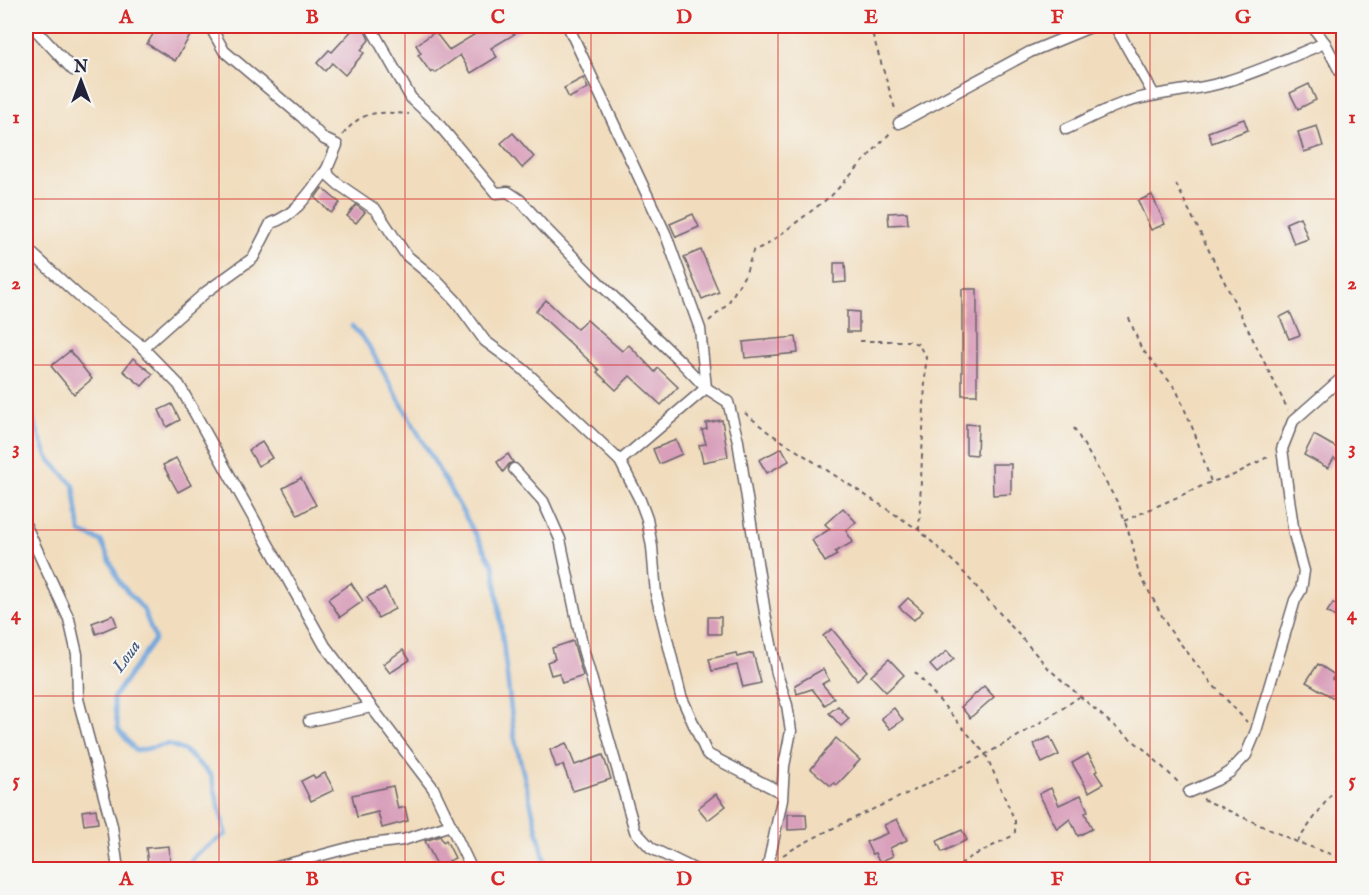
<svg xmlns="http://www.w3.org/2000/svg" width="1369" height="895" font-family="'IM FELL English',serif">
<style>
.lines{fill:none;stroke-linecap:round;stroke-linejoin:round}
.stream{stroke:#6fa5dc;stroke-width:4.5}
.building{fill:#d89eba}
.minor-casing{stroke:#6a6369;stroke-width:13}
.path{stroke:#6a6369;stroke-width:2;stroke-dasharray:4.5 4.5;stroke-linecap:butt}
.minor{stroke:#fff;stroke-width:10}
.grid{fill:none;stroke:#d62828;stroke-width:1.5;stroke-opacity:0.55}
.labels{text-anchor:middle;stroke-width:4.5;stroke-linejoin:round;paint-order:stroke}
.water-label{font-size:18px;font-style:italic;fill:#41567b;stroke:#f6f6f2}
.neatline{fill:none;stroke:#d62828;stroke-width:2}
.grid-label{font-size:20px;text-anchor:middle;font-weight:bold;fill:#d62828}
</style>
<rect width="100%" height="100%" fill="#f6f6f2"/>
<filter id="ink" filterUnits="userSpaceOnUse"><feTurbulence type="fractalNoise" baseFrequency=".0167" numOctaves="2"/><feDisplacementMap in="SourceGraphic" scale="12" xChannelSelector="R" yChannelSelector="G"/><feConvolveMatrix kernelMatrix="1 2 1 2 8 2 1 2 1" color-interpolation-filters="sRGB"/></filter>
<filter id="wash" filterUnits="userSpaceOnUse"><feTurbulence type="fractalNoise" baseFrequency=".008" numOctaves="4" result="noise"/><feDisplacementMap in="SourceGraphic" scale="24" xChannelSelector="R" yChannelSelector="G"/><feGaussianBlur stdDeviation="1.35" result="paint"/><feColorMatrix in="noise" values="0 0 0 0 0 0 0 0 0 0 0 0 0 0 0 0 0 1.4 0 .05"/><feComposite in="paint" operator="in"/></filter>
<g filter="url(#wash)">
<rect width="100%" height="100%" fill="#f1ddbe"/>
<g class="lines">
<g class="stream">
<path d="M352 326 367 343 494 567 514 735 547 870"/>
<path d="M26 411 31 415 48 458 74 486 80 532 101 541 120 583 143 609 155 639 113 698 118 729 136 751 168 744 185 751 211 775 226 834 195 855 185 870"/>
</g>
</g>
<g id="blocks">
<g class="building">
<path d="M158 26H196L175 61 147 44Z"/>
<path d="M356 26H363L369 40 361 50 364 53 345 75 332 63 325 71 317 63 329 50 332 52Z"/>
<path d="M480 26H528L491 48 497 57 471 73 460 55 435 73 434 71 431 73 418 55 421 53 416 45 435 32 449 50 482 30Z"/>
<path d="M583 78 588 88 569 98 564 88Z"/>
<path d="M1309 84 1316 100 1298 109 1290 93Z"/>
<path d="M1244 119 1248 130 1212 143 1208 132Z"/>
<path d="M1317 126 1323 146 1304 152 1298 132Z"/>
<path d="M513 133 534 157 522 168 501 143Z"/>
<path d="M322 188 340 203 331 213 315 198Z"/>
<path d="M1152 195 1165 224 1151 230 1138 201Z"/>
<path d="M356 205 365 212 356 223 347 216Z"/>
<path d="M907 212 908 224 889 225 888 213Z"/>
<path d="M693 214 699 227 676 237 670 224Z"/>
<path d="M1300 217 1308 239 1294 244 1286 223Z"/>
<path d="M701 250 719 292 702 299 684 257Z"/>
<path d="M834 263H845L846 282 834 283Z"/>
<rect x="962" y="289" width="15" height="106"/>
<path d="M546 300 577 329 587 320 622 351 629 345 655 372 658 368 678 387 661 405 630 376 616 390 597 372 599 370 536 311Z"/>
<path d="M847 311 859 312V332H847Z"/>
<path d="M1290 312 1300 335 1289 339 1280 317Z"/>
<path d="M796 337 798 353 745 358 743 342Z"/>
<path d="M70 351 92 379 74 394 51 366Z"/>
<path d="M133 358 153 374 142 386 123 371Z"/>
<path d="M172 404 180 420 167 427 159 410Z"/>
<path d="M722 420 728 457 703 462 699 445 706 444 702 430 707 429 706 423Z"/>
<path d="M966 424 978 425 977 455 966 454Z"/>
<path d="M1314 435 1344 452V465L1334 458 1328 468 1304 455Z"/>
<path d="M676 440 682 454 659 464 653 449Z"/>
<path d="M262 442 272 458 258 466 249 450Z"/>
<path d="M782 448 789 461 767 473 759 460Z"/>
<path d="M508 454 513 462 509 464 503 472 497 462Z"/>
<path d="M176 458 191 485 178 492 163 465Z"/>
<path d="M992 464H1011V494L993 495Z"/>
<path d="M301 478 316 505 298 515 283 488Z"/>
<path d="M843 508 856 522 846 531 853 542 835 552 837 555 825 562 812 540 830 529 825 524Z"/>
<path d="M351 583 363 601 340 617 328 599Z"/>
<path d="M385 588 395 609 378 618 367 597Z"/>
<path d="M908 598 923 611 914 620 899 607Z"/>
<path d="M1333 603 1344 609V622L1327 612Z"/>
<path d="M113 615 117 625 96 634 92 623Z"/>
<rect x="708" y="617" width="13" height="17"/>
<path d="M832 629 867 671 857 680 823 636Z"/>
<path d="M573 641 583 676 562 683 559 673 551 675 547 662 555 659 552 648Z"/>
<path d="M403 650 410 660 390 673 383 664Z"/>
<path d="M947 651 954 659 937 673 930 665Z"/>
<path d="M736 653 737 657 753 653 761 683 743 687 737 665 712 671 709 659Z"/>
<path d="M889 659 904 675 886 692 871 676Z"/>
<path d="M1318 664 1335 675 1332 679 1344 686V704L1306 682Z"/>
<path d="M823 669 829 680 822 684 834 698 825 705 812 689 797 694 795 685Z"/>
<path d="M984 686 994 697 970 718 961 707Z"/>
<path d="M838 706 849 719 841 726 829 713Z"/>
<path d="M894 708 903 720 890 729 881 718Z"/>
<path d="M1050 737 1059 755 1042 763 1034 744Z"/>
<path d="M836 738 860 760 837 785 834 783 831 786 811 769Z"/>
<path d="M566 743 575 765 603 755 611 779 573 791 563 765 556 767 550 750Z"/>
<path d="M1088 754 1098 770 1095 772 1103 784 1089 792 1072 763Z"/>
<path d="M325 773 334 790 311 801 301 781 313 775 315 778Z"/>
<path d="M393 786 398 809 405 807 408 821 382 828 378 812 357 817 352 795Z"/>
<path d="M1051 788 1059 805 1081 795 1088 811 1085 813 1092 829 1078 836 1070 819 1057 829 1039 794Z"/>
<path d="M716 794 726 806 708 820 698 808Z"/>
<path d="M96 809 98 823 84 825 82 811Z"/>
<path d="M788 814H806L807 829 788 830Z"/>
<path d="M897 819 907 840 890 848 893 856 879 862 875 853 872 854 866 842 888 833 884 825Z"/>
<path d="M962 830 967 840 942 852 937 841Z"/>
<path d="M440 836 443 842 446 840 455 858 438 867 425 841Z"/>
<path d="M169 846 170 863 148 865 146 848Z"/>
</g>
</g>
</g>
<g filter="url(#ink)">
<use href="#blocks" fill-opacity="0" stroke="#6a6369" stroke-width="1.5"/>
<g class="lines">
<defs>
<g id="minor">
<path d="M32 26 73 70"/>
<path d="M210 26 224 51 302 117 324 139 337 145 327 169 329 176 338 184 376 210 406 255 435 279 456 301 485 341 523 369 620 461"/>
<path d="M370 26 411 98 435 120 496 193 508 192 520 200 544 227 594 278 678 359 706 388 728 402 738 441 766 619 777 674 787 705 791 731 784 766 782 800 767 870"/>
<path d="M568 26 666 235 700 329 706 388"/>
<path d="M1115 26 1154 95"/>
<path d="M1312 26 1325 43 1344 79"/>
<path d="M899 123 1030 52 1093 26"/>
<path d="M1066 129C1084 121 1102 111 1121 104 1152 92 1188 92 1221 83 1256 73 1290 57 1325 43"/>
<path d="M26 248 81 298 137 342 179 385 325 646 433 788 472 870"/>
<path d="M143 348 206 292 253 258 271 223C297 215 311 190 327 169"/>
<path d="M706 388 620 461 640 500 647 519 652 547 656 594 681 696 707 754 782 793"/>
<path d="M514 469 543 501 560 539 583 649 635 831 651 848 696 870"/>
<path d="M26 526 69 619 77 654 78 699 112 826 118 870"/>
<path d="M309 721 371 707"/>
<path d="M1189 792 1217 780 1230 772 1246 755 1256 731 1295 600 1301 590 1304 571 1294 534 1282 449 1293 421 1344 376"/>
<path d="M266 870 356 846 403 840 451 825"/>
</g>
</defs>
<use href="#minor" class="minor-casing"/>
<g class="path">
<path d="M870 26 896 112"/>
<path d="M343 135C362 109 379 112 409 114"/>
<path d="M1176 184 1288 410"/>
<path d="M1129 318 1141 348 1176 389 1195 434 1211 482"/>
<path d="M709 321 727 305 746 273 753 251 768 244 831 196 891 132"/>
<path d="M860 341H909L918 344 926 357 919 530"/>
<path d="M745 413 768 432 919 530 958 566 1050 670 1113 725 1145 750 1181 785"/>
<path d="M1074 428 1119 505 1132 542 1138 571 1169 629 1213 685 1247 722"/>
<path d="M1124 521 1211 482 1234 475 1271 455"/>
<path d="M915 672 986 755 1015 821V832L1012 836 967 859 962 863 960 870"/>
<path d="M1203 799 1297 842 1344 859"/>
<path d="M1297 842 1344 776"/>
<path d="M783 855C815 836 848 821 882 805 950 774 1018 740 1079 697"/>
</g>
<use href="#minor" class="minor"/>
</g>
</g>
<path class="grid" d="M219 26V870M405 26V870M591 26V870M778 26V870M964 26V870M1150 26V870M26 199H1344M26 365H1344M26 530H1344M26 696H1344"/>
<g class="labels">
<g class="water-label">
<text transform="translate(126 656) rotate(-54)" y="6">Loua</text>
</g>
</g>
<rect width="1369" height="895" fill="none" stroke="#f6f6f2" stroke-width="66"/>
<g transform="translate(81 81)" stroke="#f6f6f2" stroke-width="4.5" paint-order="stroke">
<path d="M0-4.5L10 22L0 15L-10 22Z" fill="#22223b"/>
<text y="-9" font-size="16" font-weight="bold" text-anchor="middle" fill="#22223b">N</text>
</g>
<rect x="33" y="33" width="1303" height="829" class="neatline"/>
<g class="grid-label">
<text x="126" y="23">A</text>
<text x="312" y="23">B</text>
<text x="498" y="23">C</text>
<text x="684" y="23">D</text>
<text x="871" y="23">E</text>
<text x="1057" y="23">F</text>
<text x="1243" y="23">G</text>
<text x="16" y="123">1</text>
<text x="1352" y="123">1</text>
<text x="16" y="289">2</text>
<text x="1352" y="289">2</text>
<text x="16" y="454">3</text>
<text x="1352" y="454">3</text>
<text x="16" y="620">4</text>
<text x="1352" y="620">4</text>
<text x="16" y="786">5</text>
<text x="1352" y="786">5</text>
<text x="126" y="885">A</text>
<text x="312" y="885">B</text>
<text x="498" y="885">C</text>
<text x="684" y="885">D</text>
<text x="871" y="885">E</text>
<text x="1057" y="885">F</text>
<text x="1243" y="885">G</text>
</g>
</svg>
